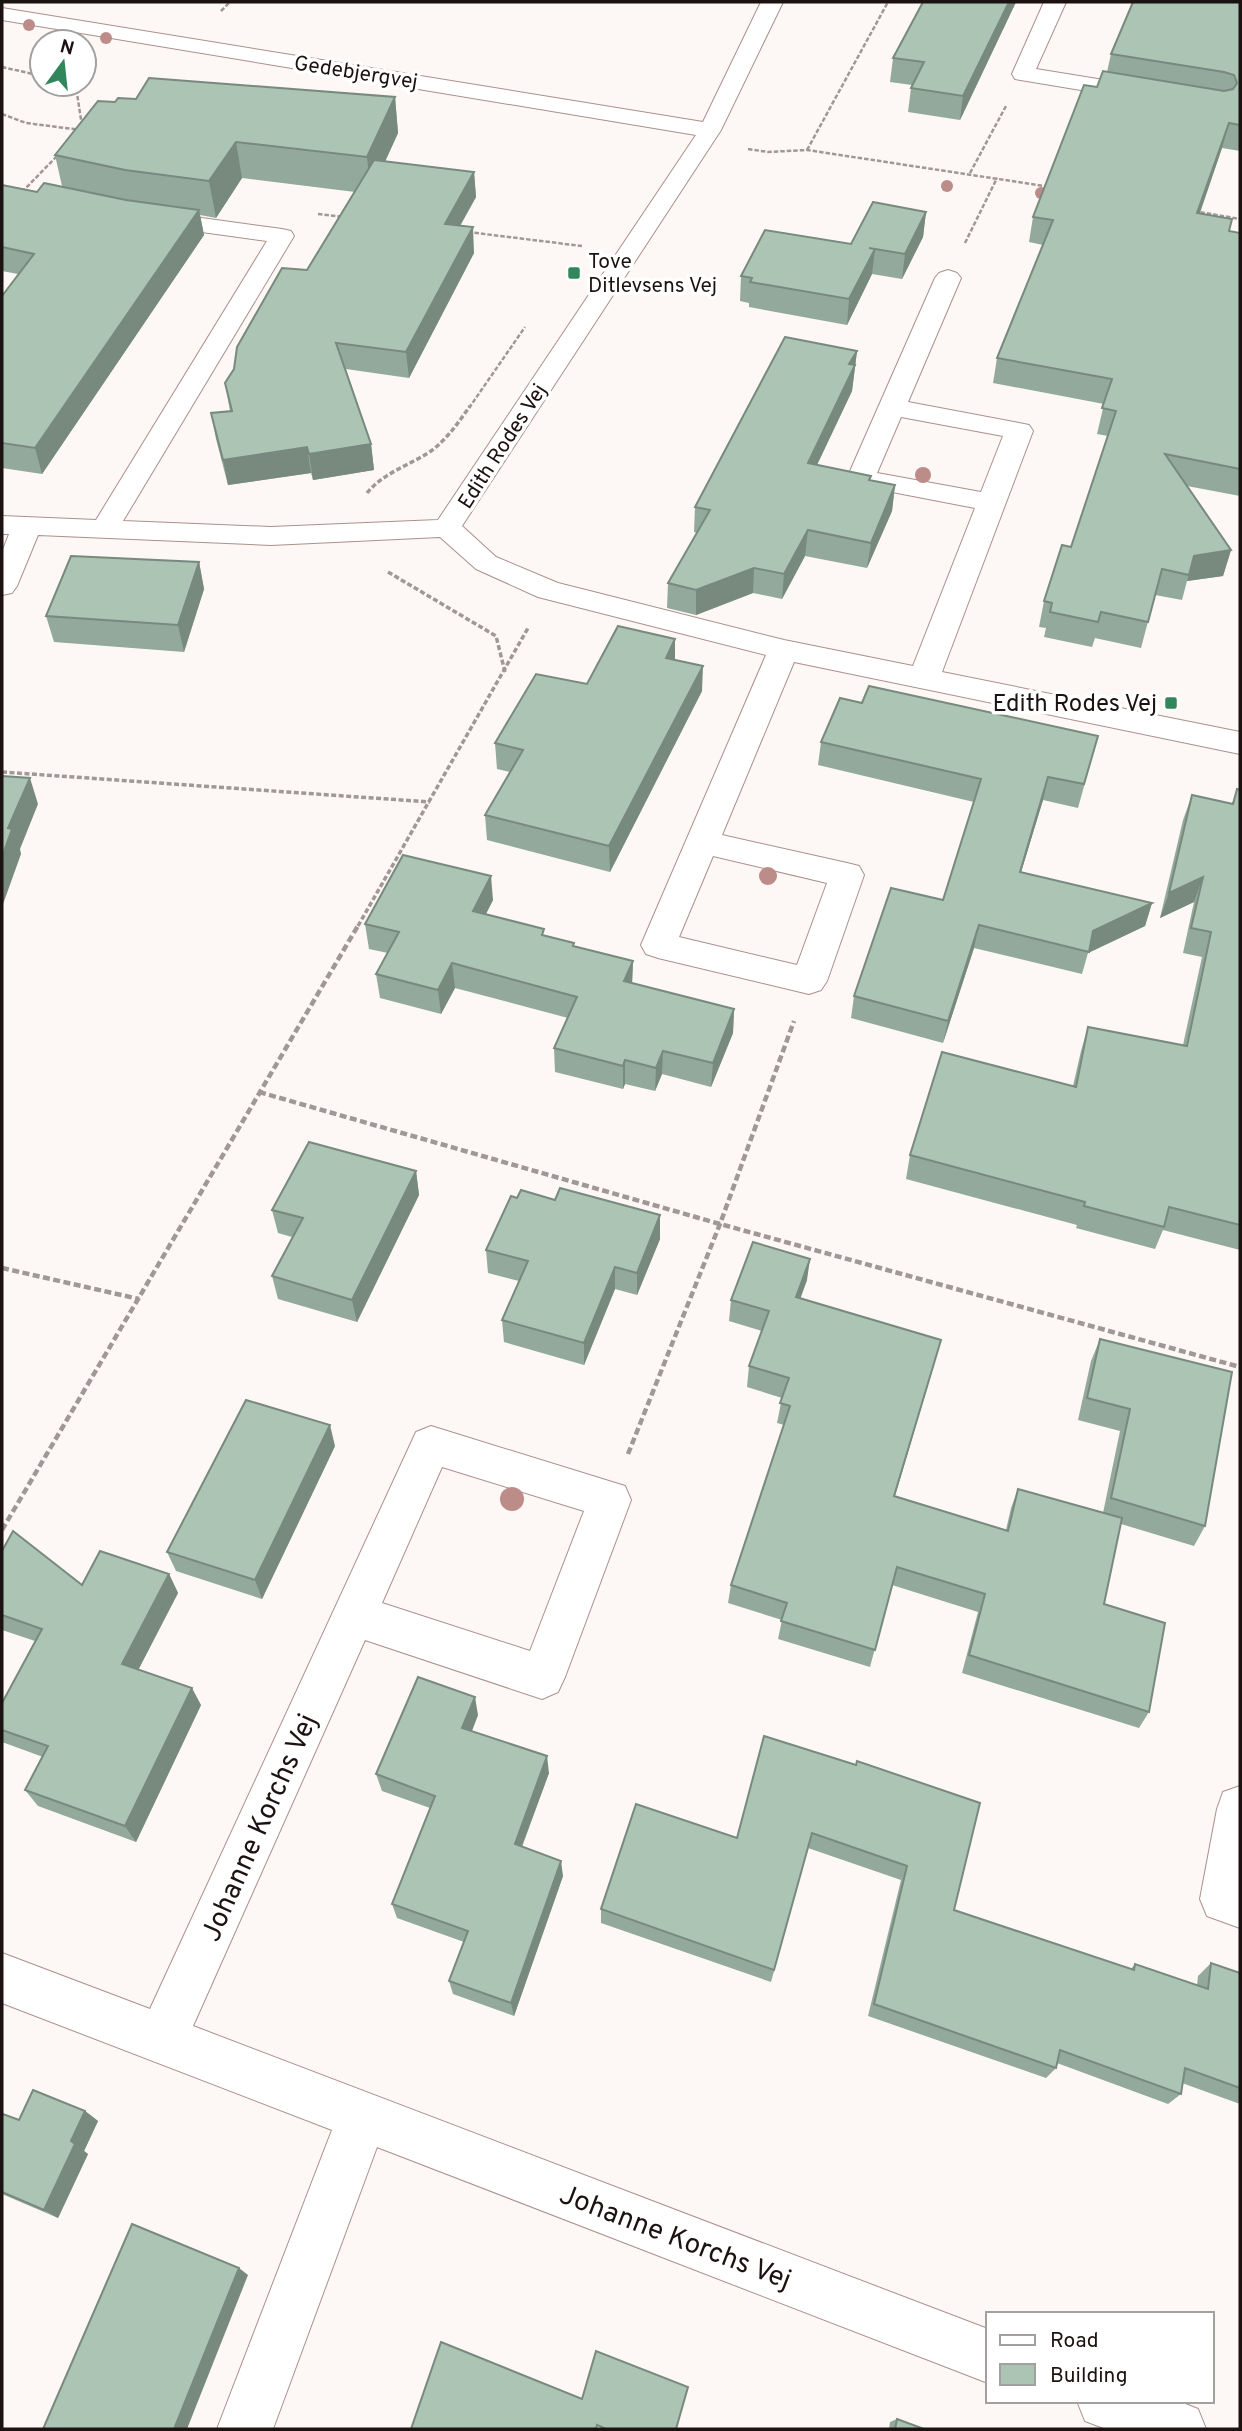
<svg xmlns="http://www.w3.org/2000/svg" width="1242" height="2431" font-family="Overpass,sans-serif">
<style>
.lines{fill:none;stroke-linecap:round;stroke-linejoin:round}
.minor-casing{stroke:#ac908c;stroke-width:2}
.path-far2{stroke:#a09897;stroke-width:2.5;stroke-dasharray:4.5 2;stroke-linecap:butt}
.path-far1{stroke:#a09897;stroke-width:3.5;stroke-dasharray:5 2.5;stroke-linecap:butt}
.path{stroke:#a09897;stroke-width:4.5;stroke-dasharray:7 3.5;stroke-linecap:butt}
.minor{fill:#fff;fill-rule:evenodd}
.tree{fill:#bc8c88}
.wall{fill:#93a99b}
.shaded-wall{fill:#78897e}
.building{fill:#abc4b4;stroke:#78897e;stroke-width:2}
.poi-dot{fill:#31875b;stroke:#fff;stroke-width:2.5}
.labels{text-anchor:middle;stroke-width:7;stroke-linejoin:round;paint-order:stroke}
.far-street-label{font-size:21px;fill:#1c1211;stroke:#fff}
.far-poi-label{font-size:21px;fill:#1c1211;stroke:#fff;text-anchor:start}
.poi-label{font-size:24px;fill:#1c1211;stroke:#fff;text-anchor:end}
.near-street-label{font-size:28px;fill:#1c1211;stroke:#fff}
</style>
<rect width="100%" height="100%" fill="#fdf7f6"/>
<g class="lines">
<defs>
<g id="minor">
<path d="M761 2H783L721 130 462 526 496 557 558 583 784 640 913 666 975 508 861 486 851 484 847 478 935 278 939 273 948 270 957 273 961 278 908 402 1019 423 1029 425 1033 431 942 672 1240 732V754L794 662 722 835 847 863 859 866 864 875 827 981 821 990 809 994 658 958 646 954 641 945 766 655 538 597 476 569 440 537 271 545 38 535 17 586 12 593 2 595V552L9 534H2V516L96 520 267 241 151 225 142 223 139 218 142 213 151 211 282 229 291 231 294 236 123 521 271 527 438 520 696 135 2 20V8L703 122ZM901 417 1003 436 981 492 877 473ZM713 856 827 883 797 965 679 937Z"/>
<path d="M1044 2H1066L1036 69 1147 87 1155 89 1158 94 1155 99 1147 101 1015 79 1012 74Z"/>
<path d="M431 1426 625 1486 631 1500 565 1677 558 1692 542 1699 365 1640 193 2026 988 2329V2383L377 2147 273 2429H217L332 2130 2 2003V1953L150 2009 416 1432ZM442 1467 584 1511 530 1651 382 1603Z"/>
<path d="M1240 1786V1928L1207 1916 1200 1899 1217 1809 1223 1792Z"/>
<path d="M1077 2401H1178L1198 2409 1206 2429H1106L1085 2421Z"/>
</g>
</defs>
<use href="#minor" class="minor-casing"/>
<g class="path-far2">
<path d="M221 11 230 2"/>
<path d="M2 67 42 76"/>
<path d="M66 84 76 87 82 126"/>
<path d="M2 114 26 123 81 130"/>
<path d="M748 149 768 152 807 150 1051 187"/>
<path d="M807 150 888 2"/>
<path d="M970 173 1006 106"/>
<path d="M22 192 58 155"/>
<path d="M1194 211 1240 219"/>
<path d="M318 214 344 217"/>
<path d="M468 232 582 246"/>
<path d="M965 243 997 178"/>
<path d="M469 408 525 327"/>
</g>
<g class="path-far1">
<path d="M367 493C383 473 410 465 431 451 448 438 458 423 470 406"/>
<path d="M388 572 496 636 505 672"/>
<path d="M2 772 430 802"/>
<path d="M358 926 528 628"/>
</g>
<g class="path">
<path d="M259 1092 720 1224 1240 1367"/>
<path d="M2 1268 139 1299"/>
<path d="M628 1454 720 1224 794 1021"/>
<path d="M2 1530 359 924"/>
</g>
<use href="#minor" class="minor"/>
</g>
<g class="tree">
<circle cx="29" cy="25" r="6"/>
<circle cx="106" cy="38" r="6"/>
<circle cx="947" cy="186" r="6"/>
<circle cx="1041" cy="193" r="6"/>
<circle cx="923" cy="475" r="8"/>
<circle cx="768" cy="876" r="9"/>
<circle cx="512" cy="1499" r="12"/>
</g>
<g class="wall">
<path d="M1016 2 960 120 908 112 911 88 912 85 890 82 893 58Z"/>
<path d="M1240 2V151L1222 148 1200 213 1229 231 1240 233V496L1187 486 1231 550 1223 576 1187 581 1182 600 1155 595 1141 648 1095 638 1092 647 1044 637 1046 628 1039 627 1044 601 1071 547 1108 436 1097 434 1104 404 993 383 997 358 1043 245 1029 242 1033 217 1097 87 1107 72 1111 54Z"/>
<path d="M395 97 398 133 385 161 474 172 476 197 460 226 474 253 409 378 346 369 371 444 374 470 313 480 311 473 228 485 216 439 211 413 230 411 225 383 307 270 355 192 242 178 216 218 200 215 204 235 42 474 2 468V296L18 274 2 271V185L37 192 62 186 55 155 115 102 136 99Z"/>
<path d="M926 212 923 237 902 279 872 274 847 325 749 307V303L740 301 741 276 851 244Z"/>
<path d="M857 351 852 391 817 465 871 476 870 480 895 485 892 511 867 568 805 556 782 599 753 593 696 615 667 608 668 583 697 533 694 532 695 507Z"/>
<path d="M199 562 204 589 184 652 54 642 46 616Z"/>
<path d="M675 639V660L702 691 610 872 487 840 485 815 510 772 497 769 495 743 587 684Z"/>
<path d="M862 703 1098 736 1078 808 1043 800 1021 872 1152 903 1145 926 1088 953 1082 974 974 948 943 1043 851 1018 854 996 943 900 974 802 818 765 821 742Z"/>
<path d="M1237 789 1240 790V1250L1163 1230 1155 1249 1076 1228 1077 1225 906 1179 910 1155 1073 1086 1081 1051 1088 1027 1183 1045 1202 957 1183 953 1194 902 1160 918 1183 820 1192 795 1232 804Z"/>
<path d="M493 900 486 914 545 935 574 943V946L633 961 632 983 734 1009 733 1033 711 1087 662 1074 655 1091 625 1084 623 1089 555 1072 554 1048 568 1018 455 988 441 1014 380 998 376 974 388 953 369 949 365 924Z"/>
<path d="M416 1171 419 1195 357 1322 278 1299 272 1276 292 1237 278 1233 272 1210Z"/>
<path d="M555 1200 660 1215V1239L637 1295 615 1289 584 1365 504 1342 502 1320 519 1281 488 1273 486 1250Z"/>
<path d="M807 1280 800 1298 935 1361 895 1496 1006 1530 1011 1508 1018 1489 1103 1513 1120 1431 1078 1420 1091 1361 1100 1339 1205 1526 1194 1546 1121 1524 1104 1604 1149 1712 1139 1728 962 1673 978 1612 892 1585 870 1667 778 1639 782 1620 728 1603 731 1585 784 1425 777 1423 782 1398 747 1387 749 1366 762 1331 729 1321 731 1300Z"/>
<path d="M335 1446 262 1599 176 1571 167 1552Z"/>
<path d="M2 1551 82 1585 169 1574 178 1593 138 1670 201 1705 136 1842 38 1806 25 1790 43 1757 2 1742V1703L35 1641 2 1630Z"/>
<path d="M478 1715 472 1731 549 1773 522 1847 563 1876 514 2016 453 1994 449 1981 464 1942 397 1918 392 1904 430 1808 382 1791 376 1774Z"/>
<path d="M856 1765 954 1910 1131 1969 1135 1964 1197 1985 1198 1976 1211 1963 1240 1973V2104L1182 2083 1181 2094 1168 2104 1057 2063 1056 2068 1046 2078 868 2016 901 1880 808 1848 771 1982 601 1923V1909L737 1838Z"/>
<path d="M85 2111 98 2121 84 2151 88 2154 58 2218 2 2194V2117L19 2120Z"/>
<path d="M897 2419 924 2429H889L890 2422Z"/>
</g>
<g class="shaded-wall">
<path d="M1009 2H1016L960 120 963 96Z"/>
<path d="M395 97 398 133 371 193 367 157Z"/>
<path d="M1229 123 1222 148 1191 238 1197 213Z"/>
<path d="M236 142 242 178 216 218 209 181Z"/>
<path d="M474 172 476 197 447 249 445 224Z"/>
<path d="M199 210 204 235 42 474 35 448Z"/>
<path d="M926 212 923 237 902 279 905 254Z"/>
<path d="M473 227 474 253 409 378 406 352Z"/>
<path d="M875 249 872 274 847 325 849 299Z"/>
<path d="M857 351 852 391 806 488 808 463 849 364Z"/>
<path d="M371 444 374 470 313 480 309 454Z"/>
<path d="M307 447 311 473 228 485 223 460Z"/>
<path d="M895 485 892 511 867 568 871 543Z"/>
<path d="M808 530 805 556 782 599 784 574Z"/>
<path d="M1231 550 1223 576 1187 581 1194 556Z"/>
<path d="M199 562 204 589 184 652 178 625Z"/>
<path d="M754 568 753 593 696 615V590Z"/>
<path d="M675 639V665L666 658Z"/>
<path d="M703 666 702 691 610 872 609 846Z"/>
<path d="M1048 777 1043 800 1014 895 1020 872Z"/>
<path d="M30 778 38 804 20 849 21 854 2 907V857L8 828Z"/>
<path d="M491 876 493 900 475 935 473 911Z"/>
<path d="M1203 877 1194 902 1160 918 1169 893Z"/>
<path d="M1152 903 1145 926 1088 953 1093 931Z"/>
<path d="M979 925 974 948 943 1043 948 1021Z"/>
<path d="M633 961 632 985 624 981Z"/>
<path d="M452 963 455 988 441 1014 438 990Z"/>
<path d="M734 1009 733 1033 711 1087 713 1063Z"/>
<path d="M663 1051 662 1074 655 1091 656 1068Z"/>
<path d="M625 1060V1084L623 1089V1066Z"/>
<path d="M416 1171 419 1195 357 1322 352 1300Z"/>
<path d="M660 1215V1239L637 1295V1273Z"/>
<path d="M810 1259 807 1280 793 1319 796 1297Z"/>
<path d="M615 1267V1289L584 1365V1343Z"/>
<path d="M941 1340 935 1361 889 1515 894 1496Z"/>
<path d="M330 1425 335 1446 262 1599 255 1580Z"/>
<path d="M169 1574 178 1593 132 1682 122 1664Z"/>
<path d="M192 1688 201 1705 136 1842 125 1826Z"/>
<path d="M475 1697 478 1715 466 1745 462 1728Z"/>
<path d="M547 1756 549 1773 517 1859 515 1844Z"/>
<path d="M561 1861 563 1876 514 2016 511 2003Z"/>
<path d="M85 2111 98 2121 84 2151 88 2154 58 2218 44 2210 71 2141Z"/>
<path d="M239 2268 248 2275 187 2429H174Z"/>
</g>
<g class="building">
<path d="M923 2H1009L963 96 911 88 924 62 893 58Z"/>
<path d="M1133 2H1240V125L1229 123 1197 213 1232 219 1229 231 1240 233V469L1165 454 1231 550 1194 556 1189 575 1162 569 1148 622 1101 612 1098 622 1050 612 1052 603 1044 601 1062 545 1071 547 1116 411 1102 408 1112 379 997 358 1053 220 1033 217 1084 85 1097 87 1103 71 1224 91 1233 89 1237 83 1234 75 1224 72 1111 54Z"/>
<path d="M149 78 395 97 367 157 236 142 209 181 125 170 55 155 98 101 115 102 118 98 136 99Z"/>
<path d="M374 160 474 172 445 224 473 227 406 352 336 343 371 444 309 454 307 447 223 460 211 413 232 411 225 383 234 369 237 347 282 268 307 270Z"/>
<path d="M44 183 126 200 199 210 35 448 2 443V296L34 254 2 247V185L37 192Z"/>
<path d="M873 202 926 212 905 254 869 248 875 249 849 299 750 282 752 278 741 276 765 230 851 244Z"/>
<path d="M785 337 857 351 849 364 855 365 808 463 871 476 869 480 895 485 871 543 808 530 784 574 754 568 696 590 668 583 710 510 695 507Z"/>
<path d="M71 556 199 562 178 625 46 616Z"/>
<path d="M618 626 675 639 666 658 703 666 609 846 485 815 523 750 495 743 536 674 587 684Z"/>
<path d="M869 686 1098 736 1084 784 1048 777 1020 872 1152 903 1093 931 1089 952 979 925 948 1021 854 996 891 888 943 900 981 779 821 742 840 698 862 703Z"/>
<path d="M2 776 30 778 8 828 12 829 2 857Z"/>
<path d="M1237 789 1240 790V1225L1169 1207 1164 1227 1084 1206 1085 1202 910 1155 942 1052 1076 1087 1088 1027 1187 1046 1211 932 1191 928 1203 877 1169 893 1192 795 1233 804Z"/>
<path d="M403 855 491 876 473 911 544 929 542 935 574 943 573 946 633 961 624 981 734 1009 713 1063 663 1051 656 1068 625 1060 623 1066 554 1048 577 997 452 963 438 990 376 974 399 932 365 924Z"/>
<path d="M309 1142 416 1171 352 1300 272 1276 303 1218 272 1210Z"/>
<path d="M560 1188 660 1215 637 1273 615 1267 584 1343 502 1320 528 1261 486 1250 511 1196 517 1198 521 1190 555 1200Z"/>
<path d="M753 1242 810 1259 796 1297 941 1340 894 1496 1008 1531 1018 1489 1122 1518 1104 1604 1165 1623 1149 1712 969 1655 985 1594 897 1567 875 1650 781 1621 787 1603 731 1585 790 1406 780 1403 789 1378 749 1366 769 1311 731 1300Z"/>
<path d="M1100 1339 1232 1372 1205 1526 1111 1498 1130 1409 1087 1398Z"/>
<path d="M246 1400 330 1425 255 1580 167 1552Z"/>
<path d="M13 1531 82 1585 100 1551 169 1574 122 1664 192 1688 125 1826 25 1790 48 1746 2 1730V1703L42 1629 2 1615V1551Z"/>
<path d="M418 1677 475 1697 462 1728 547 1756 515 1844 561 1861 511 2003 449 1981 468 1931 392 1904 435 1796 376 1774Z"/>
<path d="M764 1736 856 1765 857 1761 980 1803 954 1910 1134 1970 1135 1964 1208 1989 1211 1963 1240 1973V2088L1185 2068 1181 2094 1060 2050 1056 2068 874 2004 907 1866 812 1833 774 1970 601 1909 636 1804 737 1838Z"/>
<path d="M33 2090 85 2111 71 2141 75 2144 44 2210 2 2192V2117L3 2114 19 2120Z"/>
<path d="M132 2224 239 2268 174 2429H43Z"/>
<path d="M441 2342 582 2399 596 2351 688 2387 676 2429H606L597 2425 596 2429H411Z"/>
<path d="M897 2419 924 2429H895Z"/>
</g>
<g class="poi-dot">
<rect x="567" y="266" width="14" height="14" rx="3.5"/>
<rect x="1164" y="696" width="14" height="14" rx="3.5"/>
</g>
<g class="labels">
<g class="far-street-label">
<text transform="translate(356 72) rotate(9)" y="7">Gedebjergvej</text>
<text transform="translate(502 446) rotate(-57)" y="7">Edith Rodes Vej</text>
</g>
<g class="far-poi-label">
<text x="588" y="268">Tove<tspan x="588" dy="24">Ditlevsens Vej</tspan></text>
</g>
<g class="poi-label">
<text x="1157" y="711">Edith Rodes Vej</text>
</g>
<g class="near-street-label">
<text transform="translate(258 1827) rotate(-66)" y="10">Johanne Korchs Vej</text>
<text transform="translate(676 2236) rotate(21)" y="10">Johanne Korchs Vej</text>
</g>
</g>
<rect width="1242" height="2431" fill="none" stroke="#1c1211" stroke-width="7"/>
<rect x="986" y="2312" width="228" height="91" fill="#ffffff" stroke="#a4a0a0" stroke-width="2"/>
<rect x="1000" y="2335" width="35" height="10" fill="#ffffff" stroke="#a4a0a0" stroke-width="2"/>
<text x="1050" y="2347" font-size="21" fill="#1c1211">Road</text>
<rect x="1000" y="2364" width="35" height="21" fill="#abc4b4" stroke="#a4a0a0" stroke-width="2"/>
<text x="1050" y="2382" font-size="21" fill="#1c1211">Building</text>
<g transform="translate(63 63) rotate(15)"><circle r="33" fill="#ffffff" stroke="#a4a0a0" stroke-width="2"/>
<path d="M0-5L12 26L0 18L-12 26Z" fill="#31875b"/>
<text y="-10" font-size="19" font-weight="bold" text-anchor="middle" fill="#1c1211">N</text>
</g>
</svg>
